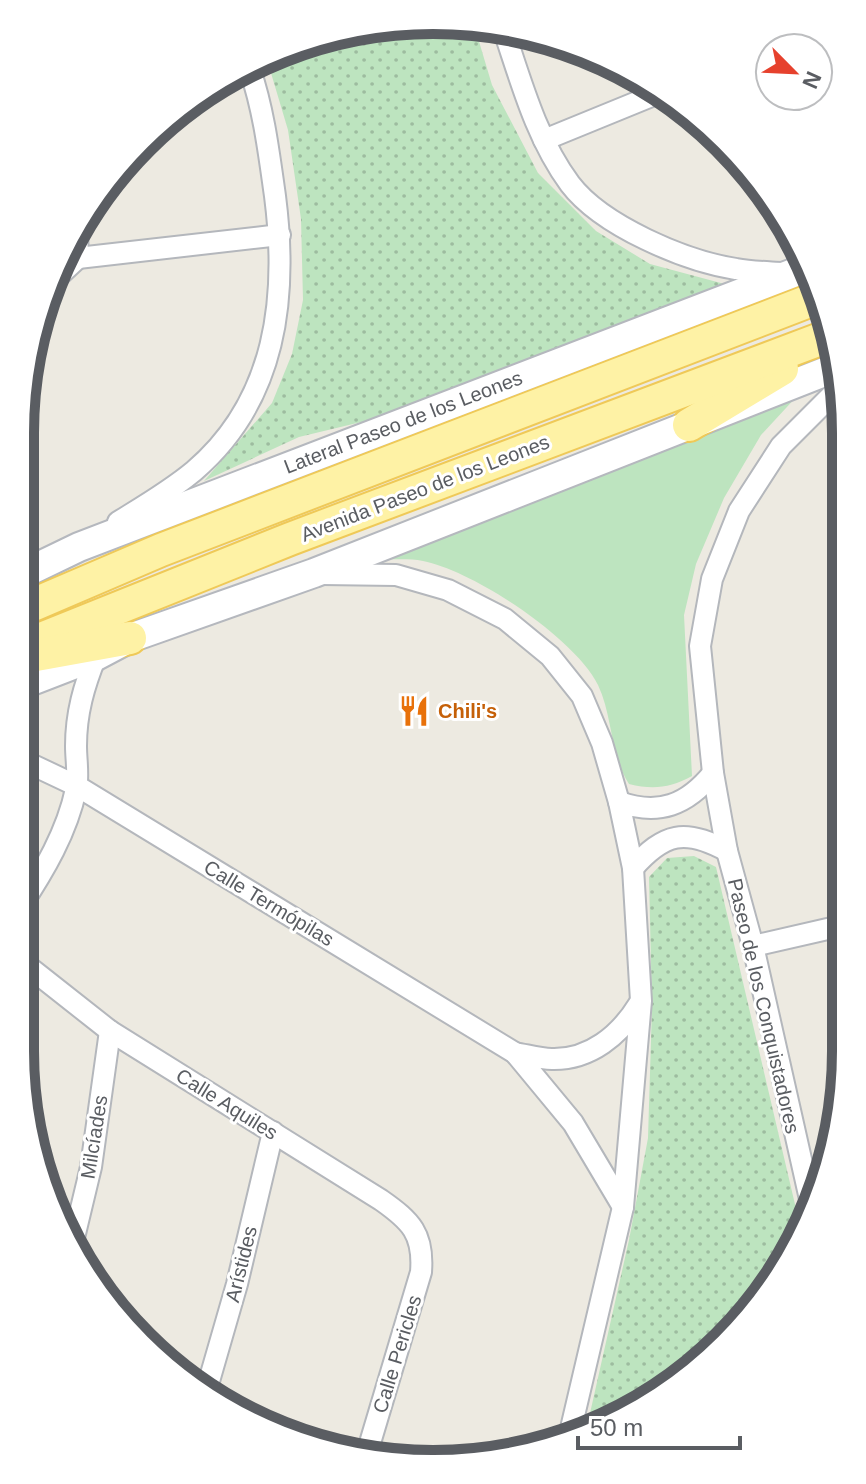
<svg xmlns="http://www.w3.org/2000/svg" width="866" height="1484" font-family="Helvetica,sans-serif">
<style>
.grass{fill:#bde4bf}
.park{fill:url(#park-dots)}
.lines{fill:none;stroke-linecap:round;stroke-linejoin:round}
.street-casing{stroke:#b4b7bc;stroke-width:24}
.secondary-casing{stroke:#b5b8be;stroke-width:32}
.primary-casing{stroke:#efc958;stroke-width:36}
.street{stroke:#fff;stroke-width:20}
.secondary{stroke:#fff;stroke-width:28}
.primary{stroke:#fef2a5;stroke-width:32}
.labels{text-anchor:middle;stroke-width:6;stroke-linejoin:round;paint-order:stroke}
.street-label{font-size:20px;fill:#5a5d62;stroke:#fff}
.food-label{font-size:20px;font-weight:bold;fill:#c56008;stroke:#fff;text-anchor:start}
.rim{fill:none;stroke:#5a5d62;stroke-width:10}
</style>
<defs>
<pattern id="park-dots" width="8" height="8" patternUnits="userSpaceOnUse" patternTransform="scale(2)"><rect width="8" height="8" fill="#bde4bf"/><path d="M2 2h.1M6 6h.1" fill="none" stroke="#9dbc9f" stroke-width="1.8" stroke-linecap="round"/></pattern>
</defs>
<rect width="100%" height="100%" fill="#edeae1"/>
<path class="grass" d="M798 395 761 435 724 498 696 564 684 615 692 776C670 788 653 790 629 784 610 755 613 717 598 685 575 638 474 571 423 561 409 558 393 560 380 559Z"/>
<g class="park">
<path d="M353 28H475L492 85 538 173 596 231 650 264 732 286 382 417 299 437 204 481 272 403 292 354 303 300 301 219 288 130 268 63Z"/>
<path d="M694 856 716 867 801 1230 776 1281 685 1378 586 1431 629 1240 648 1138 652 1007 649 877 667 858Z"/>
</g>
<g class="lines">
<defs>
<g id="street">
<path d="M503 28C521 81 536 138 570 184 602 226 685 261 736 269 751 272 768 272 784 273"/>
<path d="M544 140 664 91"/>
<path d="M77 229 78 258"/>
<path d="M78 258 280 235"/>
<path d="M50 284 78 258"/>
<path d="M118 522C144 506 170 491 194 471 277 400 288 297 275 196 269 154 264 111 250 70"/>
<path d="M322 574 396 575 448 590 505 619 550 656 582 696 602 743 619 802 633 868 641 1001 623 1207 568 1441"/>
<path d="M20 759 77 786 515 1053 573 1123 623 1207"/>
<path d="M619 802C659 816 687 805 713 773"/>
<path d="M633 868C664 833 685 828 727 851"/>
<path d="M20 907C44 871 67 832 76 789 79 776 76 760 76 746 76 713 84 686 96 656"/>
<path d="M753 946 845 925"/>
<path d="M20 960 110 1031 381 1200C411 1221 424 1234 421 1272L367 1453"/>
<path d="M515 1053C527 1055 540 1059 552 1059 590 1060 620 1035 639 1004"/>
<path d="M812 1208 753 946 727 851 713 773 700 646 712 579 739 511 781 446 841 386"/>
<path d="M73 1242 91 1167 110 1031"/>
<path d="M205 1395 237 1284 273 1132"/>
</g>
<g id="secondary">
<path d="M21 575 79 547 809 267"/>
<path d="M21 685 96 656 130 638 314 573 837 367"/>
</g>
<g id="primary">
<path d="M689 425 782 369"/>
<path d="M21 610 161 550 822 296"/>
<path d="M21 647 290 539 831 335"/>
<path d="M36 655 130 638"/>
</g>
</defs>
<use href="#street" class="street-casing"/>
<use href="#secondary" class="secondary-casing"/>
<use href="#primary" class="primary-casing"/>
<use href="#street" class="street"/>
<use href="#secondary" class="secondary"/>
<use href="#primary" class="primary"/>
</g>
<defs>
<symbol id="restaurant-bare" viewBox="-9 -9 18 18"><path d="M-5-6h1v4h1v-4h1v4h1v-4h1v5L-1.5 .5V6h-2V.5L-5-1ZM5-6V6H3V1.5H1.5Q1.5-4 5-6Z" fill="#e8710a" stroke="#fff" stroke-width="2.5" paint-order="stroke"/></symbol>
</defs>
<g fill-rule="evenodd">
<use href="#restaurant-bare" x="392" y="689" width="44" height="44"/>
</g>
<g class="labels">
<g class="street-label">
<text transform="translate(403 422) rotate(-21)" y="7">Lateral Paseo de los Leones</text>
<text transform="translate(425 488) rotate(-21)" y="7">Avenida Paseo de los Leones</text>
<text transform="translate(269 903) rotate(31)" y="7">Calle Termópilas</text>
<text transform="translate(764 1006) rotate(77)" y="7">Paseo de los Conquistadores</text>
<text transform="translate(227 1104) rotate(32)" y="7">Calle Aquiles</text>
<text transform="translate(94 1137) rotate(-81)" y="7">Milcíades</text>
<text transform="translate(241 1264) rotate(-76)" y="7">Arístides</text>
<text transform="translate(397 1354) rotate(-73)" y="7">Calle Pericles</text>
</g>
<g class="food-label">
<text x="438" y="718">Chili's</text>
</g>
</g>
<path d="M0 0H866V1484H0ZM433 34H433A399 399 0 0 1 832 433V1051A399 399 0 0 1 433 1450H433A399 399 0 0 1 34 1051V433A399 399 0 0 1 433 34Z" fill="#fff" fill-rule="evenodd"/>
<path class="rim" d="M433 34H433A399 399 0 0 1 832 433V1051A399 399 0 0 1 433 1450H433A399 399 0 0 1 34 1051V433A399 399 0 0 1 433 34Z"/>
<g transform="translate(794 72) rotate(114)"><circle r="38" fill="#ffffff" stroke="#bdbec0" stroke-width="2"/>
<path d="M0-6L14 30L0 20L-14 30Z" fill="#e6412d"/>
<text y="-12" font-size="22" font-weight="bold" text-anchor="middle" fill="#5a5d62">N</text>
</g>
<path d="M578 1436v12h162v-12" fill="none" stroke="#5a5d62" stroke-width="4"/>
<text x="590" y="1436" font-size="24" fill="#5a5d62" stroke="#ffffff" stroke-width="6" paint-order="stroke">50 m</text>
</svg>
